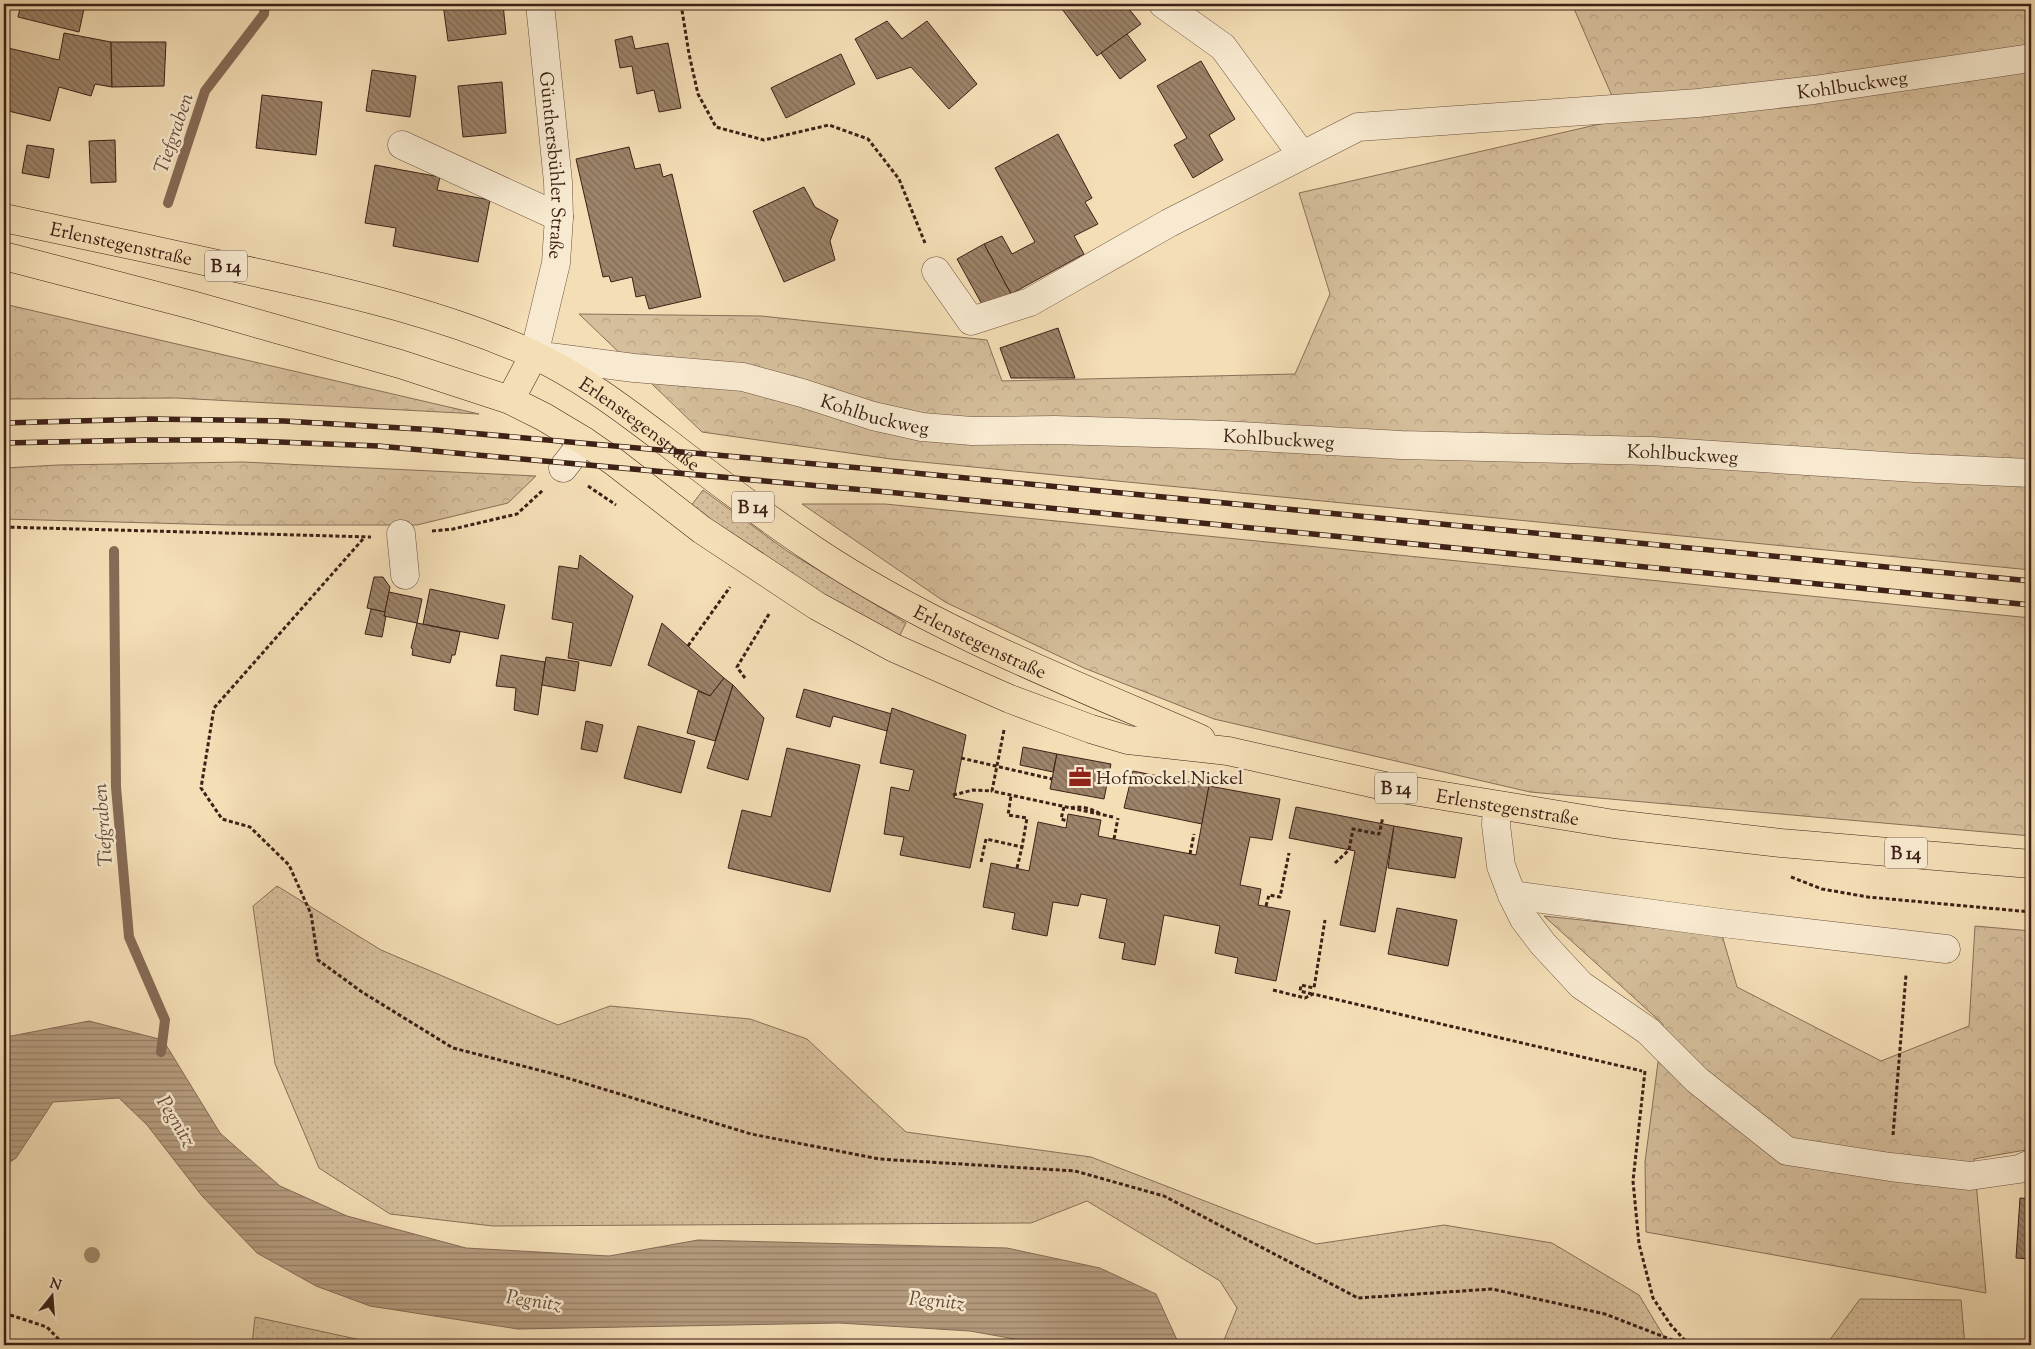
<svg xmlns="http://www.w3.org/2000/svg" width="2035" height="1349" font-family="'Sorts Mill Goudy',serif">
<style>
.grass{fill:url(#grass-dots);stroke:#896f58}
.forest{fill:url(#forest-crowns);stroke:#896f58}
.water{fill:url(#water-rules);stroke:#866b56}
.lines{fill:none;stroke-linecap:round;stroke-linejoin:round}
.stream{stroke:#866b56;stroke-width:10}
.building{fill:url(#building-back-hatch);stroke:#3d2016}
.minor-casing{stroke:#6b503e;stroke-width:29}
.major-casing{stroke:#3d2016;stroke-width:29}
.path{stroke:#3d2016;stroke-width:3;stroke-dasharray:4 2.5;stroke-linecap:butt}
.minor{stroke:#f8ead0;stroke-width:28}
.major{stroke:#f4deb6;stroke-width:28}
.rail-casing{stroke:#3d2016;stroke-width:5.5}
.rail{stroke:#f8ead0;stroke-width:4;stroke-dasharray:11;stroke-linecap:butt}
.tree{fill:#a48c70}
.labels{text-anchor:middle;stroke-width:5;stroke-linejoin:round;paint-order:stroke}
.shield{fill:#f8ead0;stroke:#755d4e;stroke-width:1}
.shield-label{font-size:18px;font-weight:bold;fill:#3d2016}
.street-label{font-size:19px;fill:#3d2016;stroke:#f8ead0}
.poi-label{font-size:19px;fill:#3d2016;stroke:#f8ead0;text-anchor:start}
.water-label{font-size:20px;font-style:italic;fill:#674c3b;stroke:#f8ead0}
</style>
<defs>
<pattern id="grass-dots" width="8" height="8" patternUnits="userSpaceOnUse" patternTransform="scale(1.25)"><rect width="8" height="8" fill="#d5be9b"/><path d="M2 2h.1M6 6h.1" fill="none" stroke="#b8a385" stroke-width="1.8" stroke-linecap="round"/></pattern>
<pattern id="forest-crowns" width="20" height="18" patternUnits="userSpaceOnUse" patternTransform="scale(1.25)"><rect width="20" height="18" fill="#d5be9b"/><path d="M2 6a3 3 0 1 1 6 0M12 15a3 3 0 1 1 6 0" fill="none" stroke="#b8a385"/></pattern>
<pattern id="water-rules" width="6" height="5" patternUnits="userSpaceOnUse" patternTransform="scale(1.25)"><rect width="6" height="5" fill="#b69d80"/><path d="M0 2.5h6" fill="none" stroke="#958068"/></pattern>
<pattern id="building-back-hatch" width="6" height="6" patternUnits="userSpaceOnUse" patternTransform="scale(1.25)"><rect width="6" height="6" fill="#9c8369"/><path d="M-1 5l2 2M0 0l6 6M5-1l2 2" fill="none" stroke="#806b55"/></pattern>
</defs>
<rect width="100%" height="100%" fill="#f4deb6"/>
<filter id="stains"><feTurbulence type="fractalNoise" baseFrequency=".004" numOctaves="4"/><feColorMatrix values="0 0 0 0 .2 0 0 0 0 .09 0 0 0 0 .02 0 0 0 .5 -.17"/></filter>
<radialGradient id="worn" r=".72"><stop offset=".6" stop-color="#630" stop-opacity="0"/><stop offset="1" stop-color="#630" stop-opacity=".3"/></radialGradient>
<g class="grass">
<path d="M703 490 787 551 906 623 898 639 822 597 690 507Z"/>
<path d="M277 886 381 950 558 1025 610 1006 750 1019 807 1039 906 1132 1091 1157 1316 1244 1444 1225 1552 1243 1639 1295 1669 1345H1222L1237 1308 1220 1281 1087 1201 1031 1223 493 1226 390 1214 319 1168 275 1064 253 906Z"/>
<path d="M1860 1299 1961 1300 1965 1345H1826Z"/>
<path d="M255 1317 384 1345H252Z"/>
</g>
<g class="forest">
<path d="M1572 4H2031V570L891 459 702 432 579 314 761 316 987 340 1002 381 1295 374 1330 294 1299 193 1622 119Z"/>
<path d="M4 304 479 414 176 398 4 399Z"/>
<path d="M243 462 536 476 508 503 417 525H227L4 519V468L58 465Z"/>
<path d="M802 504H885L2031 618V836L1530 792 1214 719 1084 668 945 602Z"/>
<path d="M1544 916 1722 935 1737 987 1881 1061 1969 1026 1975 926 2031 931V1149L1974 1159 1986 1293 1646 1232 1645 1162 1663 1024Z"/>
</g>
<path class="water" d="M89 1021 163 1040 220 1133 280 1186 347 1216 466 1248 609 1256 698 1240 1007 1248 1100 1268 1156 1294 1178 1342 1177 1345H1048L970 1331 839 1323 518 1329 370 1306 316 1286 257 1253 202 1196 147 1125 119 1098 53 1102 16 1158 4 1166V1040L6 1037Z"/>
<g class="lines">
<g class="stream">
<path d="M168 203 205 91 264 14 265 4"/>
<path d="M114 551 116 787 129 937 165 1020 161 1052"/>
</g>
</g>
<g class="building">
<path d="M21 4H85L79 32 18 17Z"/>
<path d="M443 4H503L506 34 448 41Z"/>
<path d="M1060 4H1125L1141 24 1097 56 1059 5Z"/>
<path d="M887 21 902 39 927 21 977 84 949 109 911 67 877 79 855 39Z"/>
<path d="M64 33 111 42 112 87 95 84 91 96 59 87 50 121 4 110V47L59 60Z"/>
<path d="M1127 34 1146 60 1120 79 1101 53Z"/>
<path d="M632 36 635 49 668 43 681 108 659 112 654 90 637 94 632 66 620 68 615 40Z"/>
<path d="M111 42H166L164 86 112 87Z"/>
<path d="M841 54 855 84 786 118 771 88Z"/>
<path d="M1201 61 1235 119 1209 135 1223 160 1193 178 1174 145 1187 138 1157 86Z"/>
<path d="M372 70 416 76 410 117 366 111Z"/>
<path d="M502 82 506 133 463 137 458 86Z"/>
<path d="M262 95 322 102 316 155 256 148Z"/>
<path d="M1058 134 1092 198 1085 202 1098 224 1074 236 1084 254 1011 294 984 244 1002 236 1012 254 1035 242 995 168Z"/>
<path d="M115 140 116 182 91 183 89 141Z"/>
<path d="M27 145 54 149 49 178 22 173Z"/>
<path d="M629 147 635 169 660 164 663 177 672 174 701 297 649 309 645 295 636 297 632 277 611 282 609 276 603 277 576 159Z"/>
<path d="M375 165 440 177 437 190 490 200 478 262 393 246 396 228 365 223Z"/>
<path d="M804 187 815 207 838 220 830 241 835 260 784 282 753 211Z"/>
<path d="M984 244 1011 294 984 308 957 259Z"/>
<path d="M1058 328 1075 378H1011L1000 348Z"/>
<path d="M580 555 633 596 611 666 568 658 573 623 552 619 559 566 578 569Z"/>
<path d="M374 577H383L390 587 385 612 367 608Z"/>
<path d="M430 589 505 605 498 639 423 624Z"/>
<path d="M389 592 422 599 417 623 384 616Z"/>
<path d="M371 609 385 612 384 616H386L382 637 365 634Z"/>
<path d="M417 623 460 632 455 655H452L450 663 412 655 413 649 411 648Z"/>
<path d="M662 623 724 678 710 696 648 665Z"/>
<path d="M501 655 545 662 538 715 514 710 516 688 496 686Z"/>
<path d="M546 657 579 662 575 691 542 685Z"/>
<path d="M724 678 733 685 715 741 687 733 698 691 710 696Z"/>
<path d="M733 685 764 718 748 780 707 768Z"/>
<path d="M804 689 892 714 887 731 833 716 830 727 796 717Z"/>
<path d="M892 708 966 735 954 798 983 804 970 868 900 855 904 837 884 834 891 787 909 791 914 770 880 763Z"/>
<path d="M586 721 603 725 597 752 581 749Z"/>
<path d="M638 726 695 741 681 793 624 778Z"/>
<path d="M1023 747 1057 754 1053 772 1020 765Z"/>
<path d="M787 748 860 765 830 892 728 868 742 810 771 817Z"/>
<path d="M1057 754 1111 764 1104 799 1050 789Z"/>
<path d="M1133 771 1209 786 1202 824 1124 808Z"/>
<path d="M1209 786 1280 799 1272 840 1250 837 1240 885 1261 889 1258 905 1290 911 1276 981 1235 973 1238 958 1215 953 1220 926 1164 915 1155 965 1122 959 1125 943 1099 938 1107 899 1081 894 1078 906 1053 902 1047 936 1012 929 1015 913 983 907 991 863 1029 871 1038 822 1066 828 1068 814 1101 820 1098 836 1196 855Z"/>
<path d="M1296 807 1394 826 1375 932 1340 925 1355 851 1289 838Z"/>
<path d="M1394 826 1462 838 1455 878 1388 868Z"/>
<path d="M1397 908 1457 920 1448 966 1388 954Z"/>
<path d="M2020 1198 2031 1199V1259L2016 1258Z"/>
</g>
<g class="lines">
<defs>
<g id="minor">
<path id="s1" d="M540 4 558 182 559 217 556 263 534 355 634 368 743 377 802 393 873 416 922 427 972 431 1055 430 1222 435 1401 445 1652 451 1916 468 2031 473"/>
<path d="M1163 4 1223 47 1302 155"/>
<path d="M402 145 559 217"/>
<path id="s2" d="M936 271 971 321 1030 302 1169 223 1358 127 1698 103 1814 90 2031 58"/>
<path d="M563 468 584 441"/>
<path d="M401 534 405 575"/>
<path d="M1497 806 1496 825 1501 866 1512 895 1524 919 1543 944 1581 985 1648 1031 1697 1080 1787 1151 1890 1167 1970 1176 2019 1169 2031 1164"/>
<path d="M1512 895 1722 923 1946 949"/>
</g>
<g id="major">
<path id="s3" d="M4 218C90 236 177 255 263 274 355 294 444 315 530 353 578 375 622 408 664 440 713 478 762 515 814 550 932 629 1071 683 1201 739"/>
<path id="s4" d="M4 256 192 305 400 364 510 400 544 417 584 441 613 461 702 530 817 606 894 648 1010 699 1091 729 1128 740 1228 751 1389 787 1614 824 1781 843 2031 864"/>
<path d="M510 400 534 355"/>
</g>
</defs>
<use href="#minor" class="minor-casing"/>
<use href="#major" class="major-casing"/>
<g class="path">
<path d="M681 4 689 54 698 94 716 127 764 140 829 125 868 139 899 179 925 243"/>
<path d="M588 486 616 505"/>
<path d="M4 527 371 537"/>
<path d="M432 531 453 529 517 514 543 490"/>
<path d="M363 539 214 708 201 788 222 819 250 827 289 865 311 914 318 960 362 992 453 1048 554 1074 751 1134 879 1159 1075 1171 1164 1196 1358 1298 1492 1289 1605 1314 1685 1345"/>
<path d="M688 646 730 587"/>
<path d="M745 678 737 667 769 614"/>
<path d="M1004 730 992 791 1113 817"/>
<path d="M961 758 1052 779"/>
<path d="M953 795 973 790 992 791"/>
<path d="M1064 807 1061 819 1067 821"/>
<path d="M1071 808C1078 805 1094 809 1100 814"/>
<path d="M1114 839 1118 818"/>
<path d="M1190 854 1194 834"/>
<path d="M981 862 986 839 1022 847 1027 818 1008 815 1011 796"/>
<path d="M1335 863 1349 850 1353 829 1379 834 1383 817"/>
<path d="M1017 868 1022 847"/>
<path d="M1791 877 1822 889 1868 897 2031 912"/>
<path d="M1266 906 1269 895 1280 897 1289 853"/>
<path d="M1273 990 1305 998 1313 994 1642 1071"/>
<path d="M1312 994 1300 991 1301 985 1314 988 1325 920"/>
<path d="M1645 1071 1633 1181 1639 1244 1653 1298 1670 1324 1689 1345"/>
<path d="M1893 1135 1906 975"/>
<path d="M4 1313 47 1327 64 1345"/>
</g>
<use href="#minor" class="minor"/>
<use href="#major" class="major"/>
<defs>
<g id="rail">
<path d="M4 423 150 419 284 421 436 430 883 470 2031 581"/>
<path d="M4 443 146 440H226L378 446 887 492 2031 605"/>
</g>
</defs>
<use href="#rail" class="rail-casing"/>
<use href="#rail" class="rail"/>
</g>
<circle class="tree" cx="92" cy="1255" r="8"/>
<defs>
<symbol id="office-bare" viewBox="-9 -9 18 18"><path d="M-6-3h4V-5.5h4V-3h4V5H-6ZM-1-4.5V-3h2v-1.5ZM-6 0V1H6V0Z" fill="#8f2418" stroke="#f8ead0" stroke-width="2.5" paint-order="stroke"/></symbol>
</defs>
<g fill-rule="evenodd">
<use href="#office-bare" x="1064" y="761" width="32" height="32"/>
</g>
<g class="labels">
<g class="shield">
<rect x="205" y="250.5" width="42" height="31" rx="4"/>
<rect x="732" y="491.5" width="42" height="31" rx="4"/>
<rect x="1375" y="772.5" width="42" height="31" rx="4"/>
<rect x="1885" y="837.5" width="42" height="31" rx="4"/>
</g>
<g class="shield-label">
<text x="226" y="272">B 14</text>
<text x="753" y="513">B 14</text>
<text x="1396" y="794">B 14</text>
<text x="1906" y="859">B 14</text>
</g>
<g class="street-label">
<text dy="7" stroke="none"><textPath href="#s2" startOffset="991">Kohlbuckweg</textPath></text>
<text dy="7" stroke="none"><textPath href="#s1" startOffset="162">Günthersbühler Straße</textPath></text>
<text dy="7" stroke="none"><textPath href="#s3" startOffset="120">Erlenstegenstraße</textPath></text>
<text dy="7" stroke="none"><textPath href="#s1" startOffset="702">Kohlbuckweg</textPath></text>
<text dy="7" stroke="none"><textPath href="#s3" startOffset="675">Erlenstegenstraße</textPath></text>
<text dy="7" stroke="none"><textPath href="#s1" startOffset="1108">Kohlbuckweg</textPath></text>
<text dy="7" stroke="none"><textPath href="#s1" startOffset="1512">Kohlbuckweg</textPath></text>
<text dy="7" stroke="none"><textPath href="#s3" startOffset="1080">Erlenstegenstraße</textPath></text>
<text dy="7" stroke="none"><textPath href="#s4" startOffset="1622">Erlenstegenstraße</textPath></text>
</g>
<g class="poi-label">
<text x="1096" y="784">Hofmockel Nickel</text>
</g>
<g class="water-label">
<text transform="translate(173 133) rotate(-71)" y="7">Tiefgraben</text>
<text transform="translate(102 825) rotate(-94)" y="7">Tiefgraben</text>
<text transform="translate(177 1121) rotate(58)" y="7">Pegnitz</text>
<text transform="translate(534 1300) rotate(8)" y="7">Pegnitz</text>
<text transform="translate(937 1300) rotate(5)" y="7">Pegnitz</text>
</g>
</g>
<rect width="2035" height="1349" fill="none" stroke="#f4deb6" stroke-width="20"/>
<rect x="5" y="5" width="2025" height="1339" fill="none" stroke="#3d2016" stroke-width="2.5"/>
<rect x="10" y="10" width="2015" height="1329" fill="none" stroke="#3d2016"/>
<g transform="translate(52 1296) rotate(17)" stroke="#f8ead0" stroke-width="4" paint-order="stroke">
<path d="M0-4L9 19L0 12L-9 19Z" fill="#3d2016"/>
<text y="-8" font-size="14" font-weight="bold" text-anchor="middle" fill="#3d2016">N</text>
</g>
<rect width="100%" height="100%" filter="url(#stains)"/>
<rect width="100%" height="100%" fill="url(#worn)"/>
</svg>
